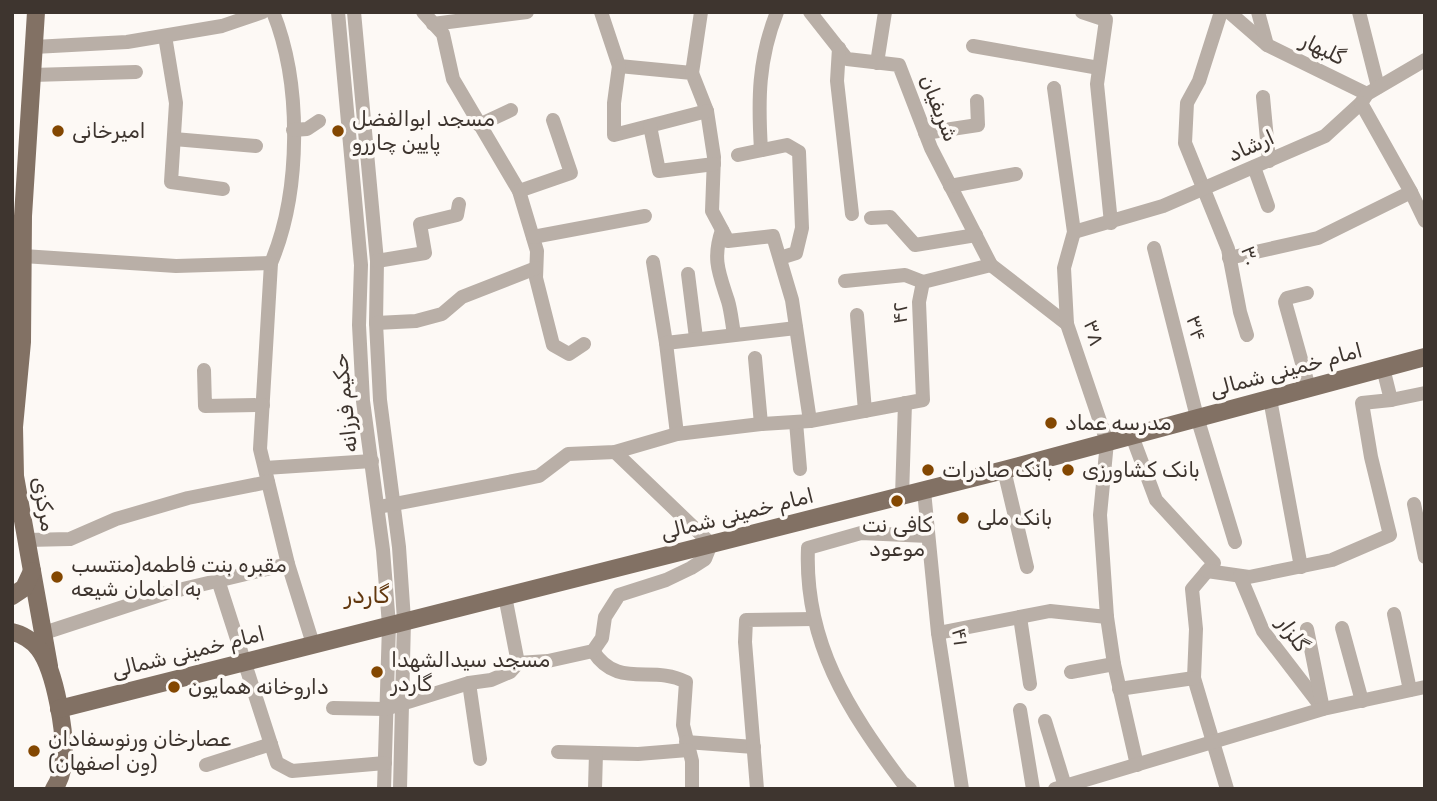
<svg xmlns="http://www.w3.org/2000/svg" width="1437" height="801" font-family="Rubik,Cairo,sans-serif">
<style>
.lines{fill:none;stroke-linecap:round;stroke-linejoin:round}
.minor{stroke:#b9afa7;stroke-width:14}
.major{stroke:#827164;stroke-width:18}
.poi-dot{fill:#834701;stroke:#fdf9f5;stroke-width:2.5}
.labels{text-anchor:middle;stroke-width:7;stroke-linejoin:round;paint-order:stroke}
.street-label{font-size:21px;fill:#3e352f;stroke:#fdf9f5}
.poi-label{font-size:21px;fill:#3e352f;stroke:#fdf9f5;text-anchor:start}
.neighbourhood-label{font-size:23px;fill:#62380f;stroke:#fdf9f5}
</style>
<rect width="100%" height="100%" fill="#fdf9f5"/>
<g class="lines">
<g class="minor">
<path d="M273 12C302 84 301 192 271 263L260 449 288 564 313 644"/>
<path d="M338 12 361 265 359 325 363 401 383 550 389 625 384 789"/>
<path d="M354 12 377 261 376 323 380 400 399 547 404 620 400 789"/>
<path d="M423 12 443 34 453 79 519 191 537 251 536 278 553 345 569 354 584 344"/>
<path d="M601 12 619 66 692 73 707 111 714 157 712 211 728 241 773 236 792 300 810 421"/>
<path d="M810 12 847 59 899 65 931 148 991 265 1067 324"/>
<path d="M1082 12 1106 20 1097 84 1111 223"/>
<path d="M1221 12 1199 81 1187 103 1185 143 1228 249 1240 312 1247 335"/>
<path d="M1229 12 1267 45 1367 94"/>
<path d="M1258 12 1267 45"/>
<path d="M1359 12 1378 87"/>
<path d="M433 24 527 12"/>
<path d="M165 36 176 103 171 182 223 189"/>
<path d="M973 46 1099 68"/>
<path d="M34 47 127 42 222 26 263 12"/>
<path d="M839 48 837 81 852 214"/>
<path d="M877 63 885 12"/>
<path d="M619 66 614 103V135L707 111"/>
<path d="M692 73 701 12"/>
<path d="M32 75 136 72"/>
<path d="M1263 97 1269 161"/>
<path d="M479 125 511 110"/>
<path d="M650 126 659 171 714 164"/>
<path d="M293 130 307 129 319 121"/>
<path d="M925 133 978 125 977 101"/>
<path d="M174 139 256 146"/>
<path d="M761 150C758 100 758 60 777 12"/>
<path d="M738 155 787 145 799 152 802 228 796 253 780 258"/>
<path d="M1254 167 1268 206"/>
<path d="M950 186 1016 174"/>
<path d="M519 191 571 173 553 120"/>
<path d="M1411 192 1425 221"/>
<path d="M871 218 890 217 915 245 976 235"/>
<path d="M722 230C712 259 719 273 728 301 731 311 732 323 734 334"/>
<path d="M1074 232 1163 206 1325 136 1361 103 1367 94 1425 60"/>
<path d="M533 237 645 216"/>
<path d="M1154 248 1197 417 1235 542"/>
<path d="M23 256 176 266 271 263"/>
<path d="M1229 258 1318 238 1411 192 1361 103"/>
<path d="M377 261 425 253 420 224 457 215 459 204"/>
<path d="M653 262 666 343 677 434"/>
<path d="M688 274 696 338"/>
<path d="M845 281 905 275 923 282"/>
<path d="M1307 293 1287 298 1285 302 1309 388"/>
<path d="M857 315 865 411"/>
<path d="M376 323 416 321 442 314 462 297 536 268"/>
<path d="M666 343 796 328"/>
<path d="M755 358 761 424"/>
<path d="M204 370 205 406 263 405"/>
<path d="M1270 399 1301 567"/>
<path d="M1391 400 1425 393"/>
<path d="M796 422 800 469"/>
<path d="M1132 436 1156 500 1214 563 1192 589 1196 629 1194 678 1227 789"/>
<path d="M265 468 372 461"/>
<path d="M1004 470 1027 567"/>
<path d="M924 491 938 633 962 789"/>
<path d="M902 496 905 403"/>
<path d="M1414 504 1425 557"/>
<path d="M384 506 539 476 568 454 615 452 677 434 761 424 810 421 923 400 919 302 923 282 991 265"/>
<path d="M27 540 70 539 116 519 188 498 268 482"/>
<path d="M1207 571 1249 577 1332 560 1390 535 1371 457 1362 403 1391 400 1383 368"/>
<path d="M1240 576 1263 631 1323 709"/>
<path d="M218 580 277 763 292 771 385 763"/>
<path d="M505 596 518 663"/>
<path d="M1394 614 1410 690"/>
<path d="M1020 617 1030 684"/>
<path d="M1107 617 1114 664 1137 765"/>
<path d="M1342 628 1362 701"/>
<path d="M1307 629 1322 704"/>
<path d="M44 633 166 593 288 564"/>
<path d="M938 633 1050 611 1107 617 1100 515 1107 442 1067 324 1064 268 1074 232 1054 88"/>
<path d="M593 651C618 690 652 664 686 682L683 725 692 761V789"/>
<path d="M1071 672 1114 664"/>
<path d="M469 683 480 759"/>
<path d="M1119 689 1194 678"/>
<path d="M333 708 385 709 469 683 491 680 510 672 518 663 548 661 593 651 602 638 605 617 619 595 666 580 691 568 705 559 711 544 615 452"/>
<path d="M1020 710 1033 789"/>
<path d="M1045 721 1065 786"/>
<path d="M686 742 754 747"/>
<path d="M558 752 638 754 688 750"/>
<path d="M206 765 271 744"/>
<path d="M595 789 596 753"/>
<path d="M757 789 745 642 746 620 814 619"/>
<path d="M910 789 902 782C848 710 804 642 808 548L861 533 928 536"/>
<path d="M1055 789 1323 709 1425 687"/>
</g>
<g class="major">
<path d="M36 12 23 216 22 342 14 427 15 476 49 666"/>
<path d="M12 596 24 588 32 571"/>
<path d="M12 632C22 634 33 641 39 649 55 670 67 737 63 764 62 773 59 781 54 789"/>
<path d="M59 709 1004 470 1425 357"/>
</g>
</g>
<g class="poi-dot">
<circle cx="58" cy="131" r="7"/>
<circle cx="338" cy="131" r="7"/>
<circle cx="1051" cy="423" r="7"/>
<circle cx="928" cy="470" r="7"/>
<circle cx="1068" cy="470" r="7"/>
<circle cx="897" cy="501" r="7"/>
<circle cx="963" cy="518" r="7"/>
<circle cx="57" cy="577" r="7"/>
<circle cx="377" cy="672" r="7"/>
<circle cx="174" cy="687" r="7"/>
<circle cx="34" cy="751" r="7"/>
</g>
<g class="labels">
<g class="street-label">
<text transform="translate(1323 49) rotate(26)" y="7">گلبهار</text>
<text transform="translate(939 108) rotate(68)" y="7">شریفیان</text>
<text transform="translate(1251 146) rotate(-24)" y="7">ارشاد</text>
<text transform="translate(1250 256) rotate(78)" y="7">۳۰</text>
<text transform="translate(900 313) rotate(-89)" y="7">۴۲</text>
<text transform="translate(1196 328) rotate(76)" y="7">۳۴</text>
<text transform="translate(1094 333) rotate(74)" y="7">۳۸</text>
<text transform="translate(1286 370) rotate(-15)" y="7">امام خمینی شمالی</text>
<text transform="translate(345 403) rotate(-96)" y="7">حکیم فرزانه</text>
<text transform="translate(44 504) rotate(80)" y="7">مرکزی</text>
<text transform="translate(737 514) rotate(-14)" y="7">امام خمینی شمالی</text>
<text transform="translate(1293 634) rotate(55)" y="7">گلزار</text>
<text transform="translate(960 637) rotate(83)" y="7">۴۱</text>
<text transform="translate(188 652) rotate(-14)" y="7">امام خمینی شمالی</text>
</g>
<g class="poi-label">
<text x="352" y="126">مسجد ابوالفضل<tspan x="352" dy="24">پایین چاررو</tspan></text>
<text x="72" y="138">امیرخانی</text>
<text x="1065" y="430">مدرسه عماد</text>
<text x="942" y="477">بانک صادرات</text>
<text x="1082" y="477">بانک کشاورزی</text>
<text x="977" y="525">بانک ملی</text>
<text x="897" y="532" text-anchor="middle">کافی نت<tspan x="897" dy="24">موعود</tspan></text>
<text x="71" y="572">مقبره بنت فاطمه(منتسب<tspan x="71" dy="24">به امامان شیعه</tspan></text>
<text x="391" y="667">مسجد سیدالشهدا<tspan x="391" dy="24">گاردر</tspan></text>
<text x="188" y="694">داروخانه همایون</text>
<text x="48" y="746">عصارخان ورنوسفادان<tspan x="48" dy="24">(ون اصفهان)</tspan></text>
</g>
<g class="neighbourhood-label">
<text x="367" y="603">گاردر</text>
</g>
</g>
<rect width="1437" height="801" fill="none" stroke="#3e352f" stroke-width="28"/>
</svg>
